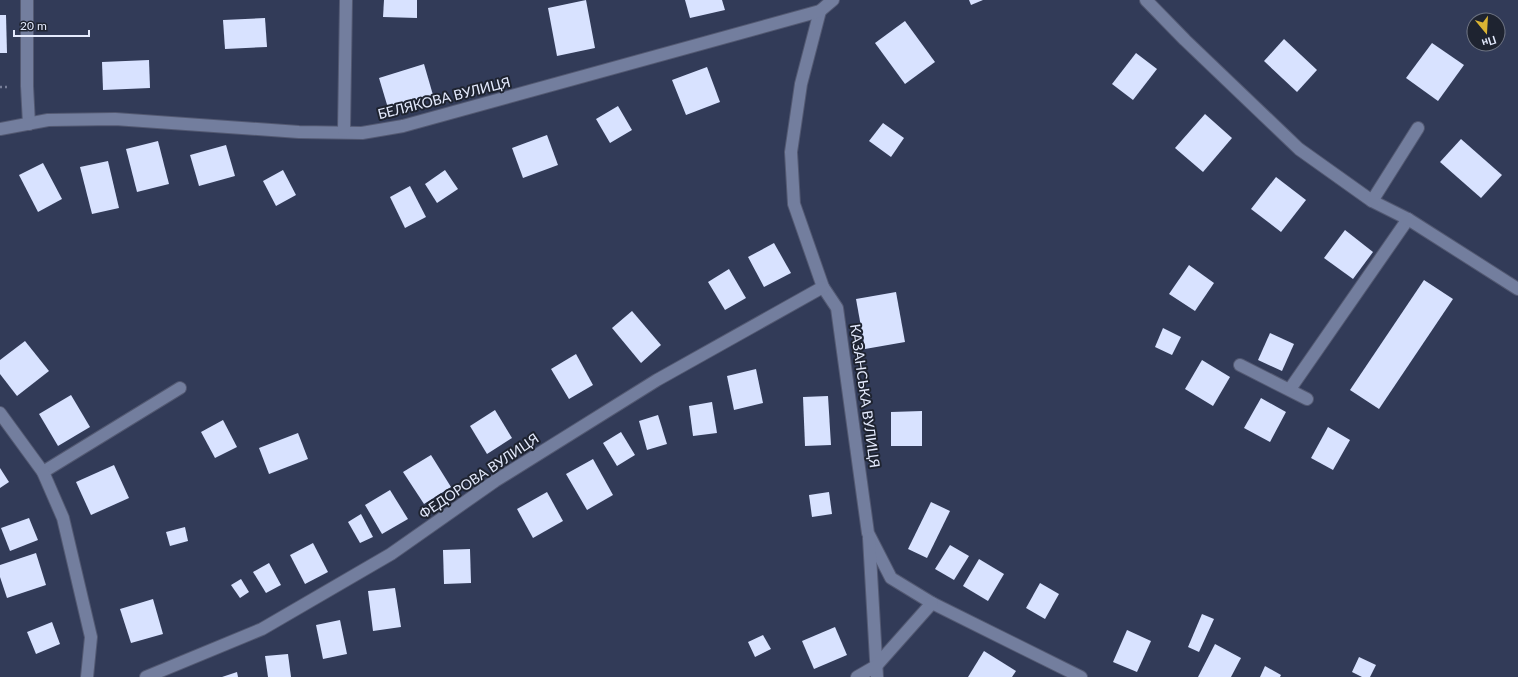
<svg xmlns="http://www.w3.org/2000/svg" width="1518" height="677" font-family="Lato,sans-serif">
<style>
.building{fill:#d8e2ff}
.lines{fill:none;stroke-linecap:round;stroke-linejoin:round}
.lane-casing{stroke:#535972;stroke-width:14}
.street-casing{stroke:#535972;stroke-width:14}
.path{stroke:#767d97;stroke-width:2.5;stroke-dasharray:2 3;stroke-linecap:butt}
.lane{stroke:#737e9e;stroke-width:12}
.street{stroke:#737e9e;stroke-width:12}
.labels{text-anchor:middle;stroke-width:4;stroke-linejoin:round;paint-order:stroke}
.street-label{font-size:14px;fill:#e4eafd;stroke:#1e2330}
</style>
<rect width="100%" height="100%" fill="#323b58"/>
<g class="building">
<path d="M384 0H417V18L383 17Z"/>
<path d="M586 0 595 48 557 56 548 8Z"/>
<path d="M685 0H722L725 10 690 18Z"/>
<path d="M969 0H983L971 5Z"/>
<path d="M0 15H6L7 53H0Z"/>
<path d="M265 18 267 47 225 49 223 20Z"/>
<path d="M905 21 935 62 905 84 875 43Z"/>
<path d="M1284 39 1317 70 1297 92 1264 61Z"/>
<path d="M1432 43 1464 65 1438 101 1406 78Z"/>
<path d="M1136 53 1157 69 1133 100 1112 84Z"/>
<path d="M149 60 150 88 103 90 102 62Z"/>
<path d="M424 64 433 95 388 108 379 78Z"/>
<path d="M707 67 720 102 686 115 672 80Z"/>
<path d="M618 106 632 130 610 143 596 119Z"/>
<path d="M1205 114 1232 138 1203 172 1175 148Z"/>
<path d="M883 123 904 138 891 157 869 141Z"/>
<path d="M547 135 558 165 523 178 512 148Z"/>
<path d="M1461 139 1502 175 1481 198 1440 162Z"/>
<path d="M158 141 169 184 137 192 126 149Z"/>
<path d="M226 145 235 176 199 186 190 155Z"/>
<path d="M108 161 119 208 92 214 80 167Z"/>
<path d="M43 163 62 199 38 212 19 175Z"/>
<path d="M283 170 296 195 276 206 263 181Z"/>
<path d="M445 170 458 189 437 203 425 184Z"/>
<path d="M1276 177 1306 200 1281 232 1251 209Z"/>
<path d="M410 186 426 217 405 228 390 197Z"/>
<path d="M1345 230 1373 252 1353 279 1324 258Z"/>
<path d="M774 243 791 273 764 287 748 257Z"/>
<path d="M1189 265 1214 283 1195 311 1169 294Z"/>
<path d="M729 269 746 298 725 310 708 282Z"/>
<path d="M1424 280 1453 299 1379 409 1350 390Z"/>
<path d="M896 292 905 342 865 349 856 299Z"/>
<path d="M632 311 661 345 641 363 612 328Z"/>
<path d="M1163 328 1181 337 1172 355 1155 347Z"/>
<path d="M1270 333 1294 344 1282 371 1258 360Z"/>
<path d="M25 341 49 371 17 396 0 374V360Z"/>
<path d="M576 354 593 385 569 399 551 369Z"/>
<path d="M1202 360 1230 377 1213 406 1185 389Z"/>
<path d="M756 369 763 403 734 410 727 376Z"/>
<path d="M71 395 90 427 58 446 39 414Z"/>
<path d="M828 396 831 445 805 446 803 397Z"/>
<path d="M1261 398 1286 412 1270 442 1244 428Z"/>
<path d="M712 402 717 433 693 436 689 406Z"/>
<path d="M495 410 512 438 487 454 470 426Z"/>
<path d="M922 411V446H891V412Z"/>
<path d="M658 415 667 444 647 450 639 421Z"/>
<path d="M223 420 237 447 215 458 201 432Z"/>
<path d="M1328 427 1350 440 1333 470 1311 458Z"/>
<path d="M621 432 635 455 617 466 603 443Z"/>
<path d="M298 433 308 459 269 474 259 448Z"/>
<path d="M431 455 451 487 424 504 403 472Z"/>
<path d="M593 459 613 495 587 510 566 474Z"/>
<path d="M114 465 129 498 91 515 76 482Z"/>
<path d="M0 468 9 482 0 488Z"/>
<path d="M390 490 408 519 382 534 365 505Z"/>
<path d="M547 492 563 521 533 538 517 509Z"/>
<path d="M829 492 832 514 812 517 809 495Z"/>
<path d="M931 502 950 511 927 558 908 549Z"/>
<path d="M361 514 373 537 360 543 348 522Z"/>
<path d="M29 518 38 540 10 551 1 528Z"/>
<path d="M185 527 188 541 170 546 166 532Z"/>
<path d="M313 543 328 572 305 584 290 555Z"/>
<path d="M950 545 969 556 954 580 935 569Z"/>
<path d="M470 549 471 583 444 584 443 550Z"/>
<path d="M36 553 46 585 7 598 0 577V565Z"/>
<path d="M979 559 1004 574 988 601 963 586Z"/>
<path d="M269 563 281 585 266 593 253 572Z"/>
<path d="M241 579 249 592 240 598 231 585Z"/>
<path d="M1040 583 1059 594 1045 619 1026 608Z"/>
<path d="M395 588 401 627 373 631 368 591Z"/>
<path d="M153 599 163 634 131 643 120 609Z"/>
<path d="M1202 614 1214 619 1199 652 1188 647Z"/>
<path d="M340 620 347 654 323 659 316 625Z"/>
<path d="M52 622 60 644 36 654 27 632Z"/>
<path d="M835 627 847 655 814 669 802 641Z"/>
<path d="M1127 630 1151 641 1137 672 1113 662Z"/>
<path d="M763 635 771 649 755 657 748 642Z"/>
<path d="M1215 644 1241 658 1231 677H1198Z"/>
<path d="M984 651 1016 671 1012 677H968Z"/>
<path d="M288 654 291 677H268L265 656Z"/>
<path d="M1359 657 1376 665 1370 677H1362L1352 672Z"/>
<path d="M1265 666 1281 675 1280 677H1260Z"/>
<path d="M237 672 238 677H222Z"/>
</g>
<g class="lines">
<defs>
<g id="lane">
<path d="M27 0V86L29 124"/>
<path d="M1240 365 1307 399"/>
<path d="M1290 389 1408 219"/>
<path d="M43 472 180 388"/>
</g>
<g id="street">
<path d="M1146 0 1185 40 1299 149 1372 201 1408 219 1518 289"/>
<path d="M820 11 801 84 791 152 794 204 823 287 837 308 868 533 891 578 932 603 1081 677"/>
<path d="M0 129 48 120 115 119 299 132 362 133 403 126 820 11 833 0"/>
<path d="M344 131 346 0"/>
<path d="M1372 201 1418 128"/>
<path d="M0 413 43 472 63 518 91 637 87 677"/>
<path d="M869 538 877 677"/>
<path d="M146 677 262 629 391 554 495 481 657 380 823 287"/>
<path d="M857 677 876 666 932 603"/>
</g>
</defs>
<use href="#lane" class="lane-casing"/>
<use href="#street" class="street-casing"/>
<path class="path" d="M0 87H9"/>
<use href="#lane" class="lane"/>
<use href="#street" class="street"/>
</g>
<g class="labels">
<g class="street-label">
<text transform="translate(444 98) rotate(-14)" y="5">БЕЛЯКОВА ВУЛИЦЯ</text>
<text transform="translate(865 396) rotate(82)" y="5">КАЗАНСЬКА ВУЛИЦЯ</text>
<text transform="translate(479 476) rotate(-34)" y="5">ФЕДОРОВА ВУЛИЦЯ</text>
</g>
</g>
<g transform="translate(1486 32) rotate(162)"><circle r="19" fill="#1e2330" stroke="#6d7382"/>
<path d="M0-3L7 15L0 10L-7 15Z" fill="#dab333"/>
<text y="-6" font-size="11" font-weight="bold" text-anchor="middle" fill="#e4eafd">Пн</text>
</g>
<path d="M14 30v6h75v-6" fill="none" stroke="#e4eafd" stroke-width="2"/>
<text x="20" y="30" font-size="12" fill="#e4eafd" stroke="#1e2330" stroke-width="3" paint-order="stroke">20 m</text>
</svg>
